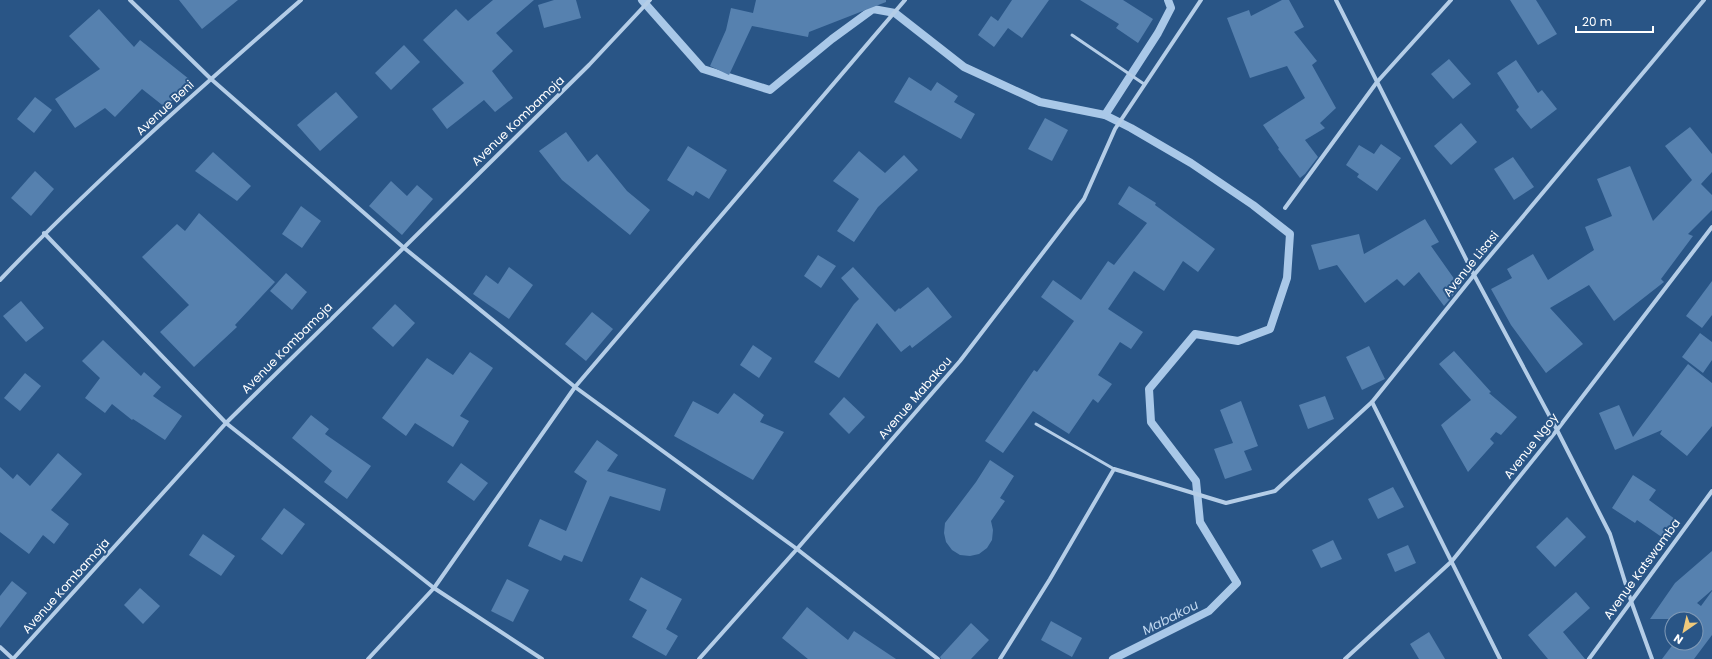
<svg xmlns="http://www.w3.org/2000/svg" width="1712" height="659" font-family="Poppins,sans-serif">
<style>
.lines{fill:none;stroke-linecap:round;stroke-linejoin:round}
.stream{stroke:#a9c8e8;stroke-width:8}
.building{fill:#5681af}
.service{stroke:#b4cde7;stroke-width:3}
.minor{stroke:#b4cde7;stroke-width:4}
.labels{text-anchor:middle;stroke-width:4;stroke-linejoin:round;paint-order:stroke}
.street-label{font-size:12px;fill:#fff;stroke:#295586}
.water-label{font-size:13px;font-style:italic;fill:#c0d7ef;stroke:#295586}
</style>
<rect width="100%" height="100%" fill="#295586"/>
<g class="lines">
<g class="stream">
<path d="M642 0 703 69 770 90 832 39 873 9 895 13 964 67 1040 102 1105 115 1131 128 1191 163 1253 205 1290 234 1287 278 1270 329 1238 341 1195 334 1149 389 1151 422 1196 481 1200 522 1237 583 1209 611 1113 659"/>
<path d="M1105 115 1158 33 1171 8 1168 0"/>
</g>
</g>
<g class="building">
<path d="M179 0H238L202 29Z"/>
<path d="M493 0H534L496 33 513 51 492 71 513 98 495 112 484 100 447 129 432 109 464 83 423 40 456 9 468 21Z"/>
<path d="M554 0H576L581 18 544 28 538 5Z"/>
<path d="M756 0H886V2L809 32 808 37 752 26 729 75 710 66 726 30 731 8 753 13Z"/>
<path d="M1012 0H1049L1022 38 1008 28 994 47 978 35 991 16 998 21Z"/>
<path d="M1080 0H1123L1153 19 1138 43 1116 28 1119 24Z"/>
<path d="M1282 0H1289L1304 27 1294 32 1317 61 1312 65 1336 108 1320 123 1325 128 1305 140 1318 157 1305 174 1300 178 1278 149 1279 148 1263 125 1305 98 1287 66 1250 78 1227 18 1249 10 1251 16Z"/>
<path d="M1510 0H1536L1557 34 1538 45Z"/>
<path d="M99 9 134 47 140 40 189 79 166 108 142 89 115 117 105 108 75 128 55 99 100 69 69 36Z"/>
<path d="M404 45 420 62 391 90 375 73Z"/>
<path d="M1449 59 1471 84 1453 99 1431 74Z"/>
<path d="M1516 60 1538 93 1542 90 1557 109 1531 129 1516 110 1519 107 1497 73Z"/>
<path d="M909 77 931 91 937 82 958 96 954 102 975 114 961 139 894 102Z"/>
<path d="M336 92 358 117 320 151 297 125Z"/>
<path d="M35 97 52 110 34 133 17 119Z"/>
<path d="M1045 118 1068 130 1052 161 1028 149Z"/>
<path d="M1461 123 1477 142 1451 165 1434 146Z"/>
<path d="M1690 127 1712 154V172L1701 184 1712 195V210L1688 234 1693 236 1661 279 1664 282 1614 321 1589 285 1550 308 1583 344 1546 373 1511 325 1491 289 1512 278 1507 269 1533 254 1548 280 1594 250 1585 227 1612 216 1597 179 1630 166 1653 221 1692 180 1665 146Z"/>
<path d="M566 132 588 162 597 154 627 191 650 210 630 235 562 180 539 151Z"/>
<path d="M1381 144 1401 158 1377 191 1357 177 1359 174 1346 165 1359 145 1374 154Z"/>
<path d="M688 146 727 170 709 199 696 191 693 196 667 180Z"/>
<path d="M859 151 885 173 904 155 918 170 878 207 854 242 837 231 859 199 833 181Z"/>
<path d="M213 152 251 186 237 201 195 171Z"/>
<path d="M1513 157 1534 187 1514 200 1494 169Z"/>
<path d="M35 171 54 189 31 216 11 198Z"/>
<path d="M391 181 407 196 417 185 433 199 402 235 369 206Z"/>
<path d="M1129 186 1156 203 1155 205 1215 249 1198 272 1183 261 1164 291 1134 271 1108 309 1143 332 1131 349 1120 342 1098 375 1112 384 1098 403 1093 399 1069 434 1033 411 1003 453 985 441 1034 370 1037 372 1074 321 1041 297 1053 280 1081 300 1108 261 1114 265 1147 223 1118 204Z"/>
<path d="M301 206 321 221 302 248 282 234Z"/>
<path d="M199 213 275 282 235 325 237 327 194 367 160 332 189 305 142 257 177 224 185 231Z"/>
<path d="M1425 219 1439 242 1431 246 1460 287 1444 306 1419 272 1404 286 1397 279 1365 303 1337 265 1319 270 1311 245 1359 234 1364 254Z"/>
<path d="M818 255 836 266 821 288 804 276Z"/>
<path d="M509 267 533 285 509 319 473 294 486 275 498 284Z"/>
<path d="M853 267 895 312 899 308 900 309 928 287 952 317 912 348 910 345 901 352 877 323 839 378 814 362 854 304 859 299 841 278Z"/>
<path d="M286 273 307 292 292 310 270 291Z"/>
<path d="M1712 281V315L1702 328 1686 316Z"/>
<path d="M21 301 44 328 26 342 3 316Z"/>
<path d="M395 304 415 323 393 347 372 328Z"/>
<path d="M592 312 613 329 586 361 565 344Z"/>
<path d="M1700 333 1712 342V360L1703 373 1682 357Z"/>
<path d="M103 340 141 376 144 372 161 387 153 396 182 416 165 440 133 419 132 420 112 404 105 413 85 398 100 378 82 361Z"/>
<path d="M753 345 772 358 759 378 740 365Z"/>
<path d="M1369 346 1385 379 1362 390 1346 357Z"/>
<path d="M1454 351 1491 392 1489 393 1517 417 1501 435 1496 432 1490 439 1494 443 1468 472 1441 425 1471 400 1439 364Z"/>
<path d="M470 352 493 368 460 416 469 421 453 447 415 423 406 436 382 418 427 358 453 375Z"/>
<path d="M1688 364 1712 383V426L1687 456 1660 434 1662 430 1615 450 1599 413 1619 405 1633 437Z"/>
<path d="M25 373 41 386 20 411 4 398Z"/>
<path d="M734 393 764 415 760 422 784 432 753 480 674 436 693 401 718 414Z"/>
<path d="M1325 396 1334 419 1308 429 1299 405Z"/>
<path d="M844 397 865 417 849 434 829 414Z"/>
<path d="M1241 401 1258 446 1244 451 1252 470 1225 479 1214 449 1233 443 1220 410Z"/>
<path d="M311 415 329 429 325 434 371 466 347 499 324 482 332 471 292 438Z"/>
<path d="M597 440 618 455 607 471 666 489 660 511 610 496 582 562 564 555 561 561 528 546 540 519 566 531 587 481 574 472Z"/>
<path d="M58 453 82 474 51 510 69 524 54 544 43 535 29 554 0 532V467L13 479 17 474 30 486Z"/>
<path d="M990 460 1014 476 1000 498 1005 501 991 521 993 530 992 540 987 548 979 554 970 556 960 555 952 550 946 542 944 533 945 523 976 482Z"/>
<path d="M461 463 488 483 474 501 447 482Z"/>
<path d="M1633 475 1656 490 1649 500 1679 522 1666 540 1637 520 1635 523 1612 508Z"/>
<path d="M1393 487 1404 507 1378 519 1368 499Z"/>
<path d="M284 508 305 524 282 555 261 539Z"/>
<path d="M1567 517 1586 537 1555 567 1536 547Z"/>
<path d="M203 534 235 556 221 576 189 555Z"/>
<path d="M1333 540 1342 559 1321 568 1312 550Z"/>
<path d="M1408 545 1416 563 1395 572 1387 554Z"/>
<path d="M1712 551V590L1697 603 1701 606 1712 591V635L1694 659H1662L1674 643H1696V619H1650L1675 583Z"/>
<path d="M641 577 682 599 666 629 678 636 666 656 632 637 647 610 629 600Z"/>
<path d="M507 579 529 590 513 622 491 611Z"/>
<path d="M12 581 27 593 0 628V596Z"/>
<path d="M140 588 160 606 143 624 124 605Z"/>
<path d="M1576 592 1590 608 1563 632 1585 659H1548L1528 635Z"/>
<path d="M807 607 848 640 854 631 896 659H808L782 638Z"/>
<path d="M1051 621 1082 638 1072 657 1041 640Z"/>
<path d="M971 623 989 640 971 659H941L940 657Z"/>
<path d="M1429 632 1445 659H1419L1410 644Z"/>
</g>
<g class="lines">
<g class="service">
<path d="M1072 35 1144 84"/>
<path d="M1036 424 1114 469"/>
</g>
<g class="minor">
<path d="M130 0 211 79 403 247 575 387 797 549 938 659"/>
<path d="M1336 0 1474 275 1557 430 1610 534 1631 601 1652 659"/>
<path d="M1285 208 1377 82 1451 0"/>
<path d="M44 233 226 423 434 588 542 659"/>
<path d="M0 280C94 181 198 90 301 0"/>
<path d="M1372 402 1500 659"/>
<path d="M0 647 13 659"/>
<path d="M13 659 226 423 589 65 650 0"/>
<path d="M368 659 434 588 575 387 905 0"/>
<path d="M699 659 797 549 960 361 1084 199 1115 129 1201 0"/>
<path d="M1000 659 1050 579 1114 469 1226 503 1275 491 1372 402 1474 275 1704 0"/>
<path d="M1345 659 1452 561 1557 430 1712 227"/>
<path d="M1589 659 1712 491"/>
</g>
</g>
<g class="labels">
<g class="street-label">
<text transform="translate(165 108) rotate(-43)" y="4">Avenue Beni</text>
<text transform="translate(518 121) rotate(-44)" y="4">Avenue Kombamoja</text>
<text transform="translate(1471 264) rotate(-51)" y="4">Avenue Lisasi</text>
<text transform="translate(287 348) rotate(-45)" y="4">Avenue Kombamoja</text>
<text transform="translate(915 398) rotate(-49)" y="4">Avenue Mabakou</text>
<text transform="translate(1531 446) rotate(-52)" y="4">Avenue Ngoy</text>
<text transform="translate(1642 569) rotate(-54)" y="4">Avenue Katswamba</text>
<text transform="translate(66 586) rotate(-48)" y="4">Avenue Kombamoja</text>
</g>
<g class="water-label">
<text transform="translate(1170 617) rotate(-27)" y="5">Mabakou</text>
</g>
</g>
<g transform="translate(1684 631) rotate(214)"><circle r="19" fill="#295586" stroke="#7f99b6"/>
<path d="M0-3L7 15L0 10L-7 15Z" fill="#efc97b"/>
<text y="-6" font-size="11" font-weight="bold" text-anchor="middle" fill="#ffffff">N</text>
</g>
<path d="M1576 26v6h77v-6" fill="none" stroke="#ffffff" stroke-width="2"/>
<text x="1582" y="26" font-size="12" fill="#ffffff" stroke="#295586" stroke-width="3" paint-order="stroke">20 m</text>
</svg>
